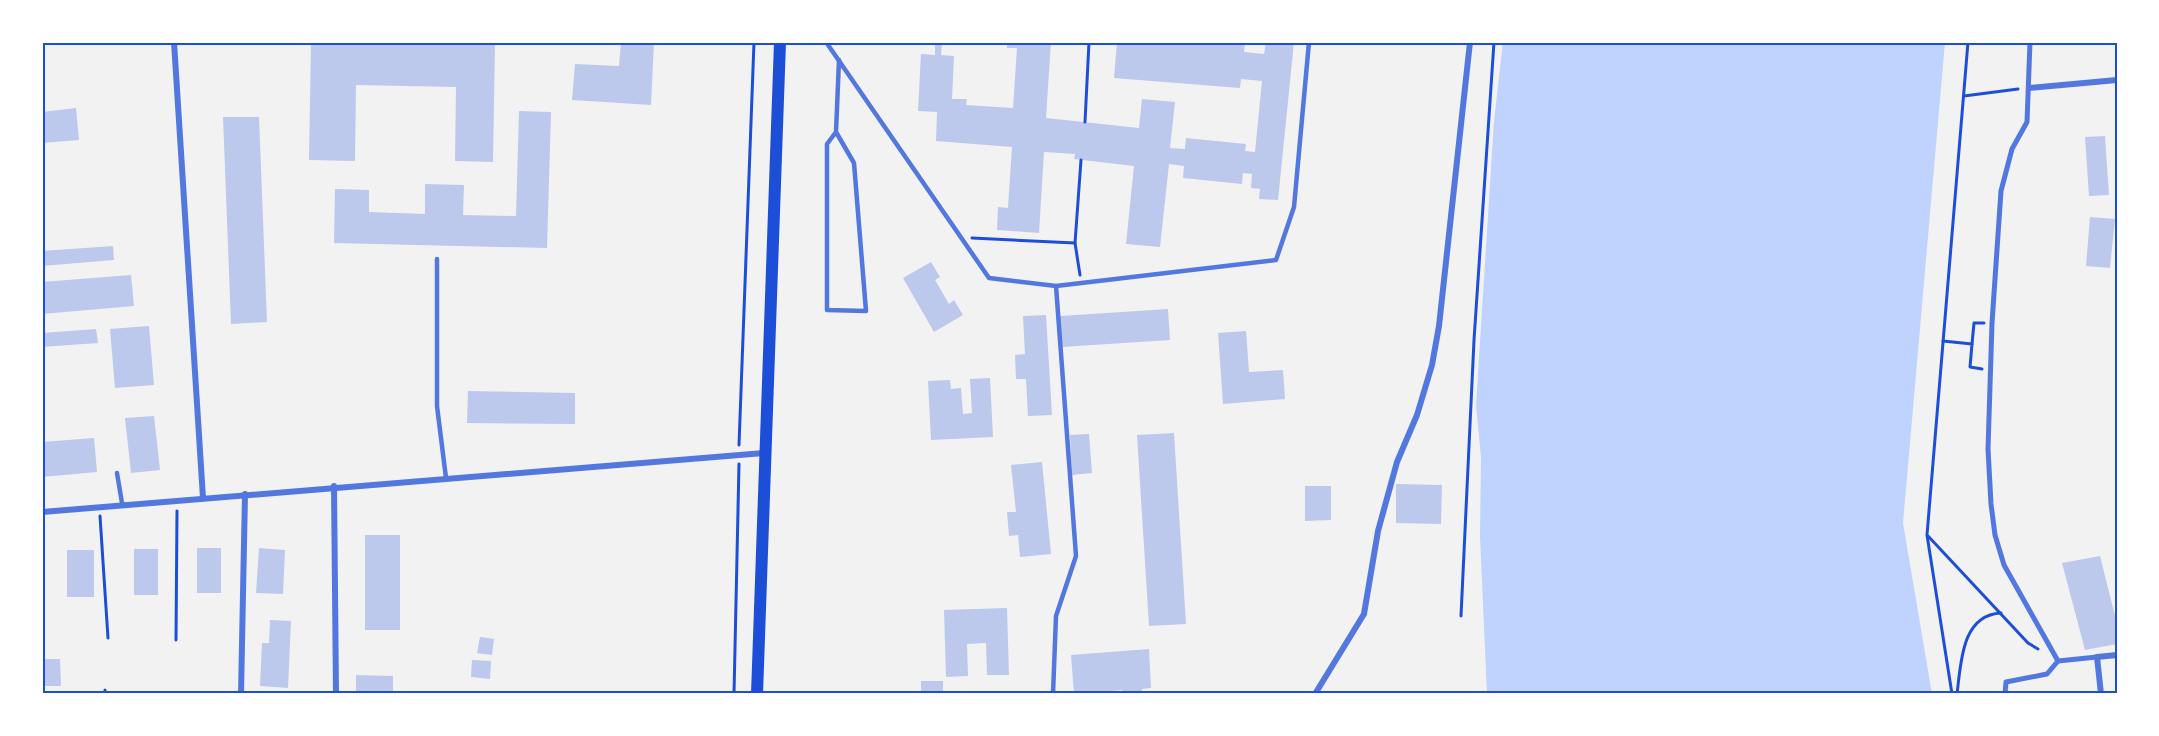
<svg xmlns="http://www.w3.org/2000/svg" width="2159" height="736" font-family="Barlow,sans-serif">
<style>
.water{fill:#bfd3fe}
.building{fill:#bdc9ec}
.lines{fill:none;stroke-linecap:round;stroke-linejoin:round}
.path{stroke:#1d4ed8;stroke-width:3}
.service{stroke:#5277de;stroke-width:4.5}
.pedestrian{stroke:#5277de;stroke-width:5}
.minor{stroke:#5277de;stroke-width:6}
.secondary{stroke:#1d4ed8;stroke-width:12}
.neatline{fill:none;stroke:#1d4ed8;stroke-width:2}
</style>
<rect width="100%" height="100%" fill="#f2f2f2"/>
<path class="water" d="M1503 42H1945L1903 523 1932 694H1487L1480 537 1481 458 1476 405 1494 121Z"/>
<g class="building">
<path d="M311 42H495L493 162 455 161 456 87 356 85 355 161 309 160Z"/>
<path d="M621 42H654L651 105 572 100 575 64 619 66Z"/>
<path d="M935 42H942L941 55 954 56 952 99H967L966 105 1013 108 1017 48H1007V42H1051L1046 118 1139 128 1142 99 1175 102 1170 148 1185 149 1186 138 1246 144 1245 151 1255 152 1262 81 1241 79 1240 88 1114 78 1117 42H1227L1245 43 1244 52 1264 54 1266 42H1294L1278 200 1259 199 1260 189 1251 188 1252 174 1243 173 1242 184 1183 178 1184 166 1169 164 1160 247 1126 244 1134 166 1074 159 1075 154 1044 152 1039 233 997 230 998 207 1008 208 1012 147 936 141 937 112 918 111 921 54 935 55Z"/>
<path d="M76 108 79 140 42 143V112Z"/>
<path d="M519 111 551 112 547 248 334 243 335 189 369 190V212L425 214V184L464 185 463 215 516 216Z"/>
<path d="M223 117H259L267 322 231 324Z"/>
<path d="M2105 136 2109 195 2089 196 2085 137Z"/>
<path d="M2090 217 2115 219 2110 268 2086 266Z"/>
<path d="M113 246 114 260 42 266V251Z"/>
<path d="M931 262 940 277 935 280 949 304 954 300 963 315 934 332 903 278Z"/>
<path d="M131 275 134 306 42 314V282Z"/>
<path d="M1168 309 1170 340 1062 347 1060 316Z"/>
<path d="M1046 315 1052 415 1028 416 1026 379H1016L1015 355 1025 354 1023 316Z"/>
<path d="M149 326 154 385 115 388 110 329Z"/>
<path d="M96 329 98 343 42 347V333Z"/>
<path d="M1246 331 1249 372 1283 370 1285 399 1223 404 1218 333Z"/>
<path d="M990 378 993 437 931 440 928 381 950 380 951 389 961 388 963 414 972 413 970 379Z"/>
<path d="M468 391 575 393V424L467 423Z"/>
<path d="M154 416 160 470 131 473 125 418Z"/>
<path d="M1174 433 1186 624 1149 626 1137 435Z"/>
<path d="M1089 434 1092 473 1072 475 1070 435Z"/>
<path d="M94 438 97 472 42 477V442Z"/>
<path d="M1042 462 1051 554 1020 557 1018 535 1009 536 1007 512H1016L1011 465Z"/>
<path d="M1396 484 1442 485 1441 524 1396 523Z"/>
<path d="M1305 486H1331V520L1305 521Z"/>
<rect x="365" y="535" width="35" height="95"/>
<rect x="197" y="548" width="24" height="45"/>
<path d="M259 548 285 550 283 594 256 593Z"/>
<rect x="134" y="549" width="24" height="46"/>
<rect x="67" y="550" width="27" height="47"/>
<path d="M2100 556 2117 624V644L2085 650 2062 563Z"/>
<path d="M1007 608 1009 675H987L986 643 967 644 968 676 946 677 944 610Z"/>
<path d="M270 620 291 621 288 688 260 686 262 643H269Z"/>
<path d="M480 637 494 639 492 655 477 653Z"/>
<path d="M1149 649 1151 688 1142 689V694H1122V690L1074 694 1071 655Z"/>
<path d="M42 659H60L61 686H42Z"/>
<path d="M472 660 491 661 490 679 471 677Z"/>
<path d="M356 675 393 676V694H356Z"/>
<rect x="921" y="681" width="22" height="13"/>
</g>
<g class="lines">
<g class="path">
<path d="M1964 96 2018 89"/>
<path d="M1085 122 1089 42"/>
<path d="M972 238 1075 243"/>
<path d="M1080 275 1075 243 1081 160"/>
<path d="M1943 341 1972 344 1970 367 1982 369"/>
<path d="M1972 344 1974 323H1984"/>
<path d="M739 445 754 42"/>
<path d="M100 516 108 638"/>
<path d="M1928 536 2028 643 2038 649"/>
<path d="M1461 616 1474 340 1494 42"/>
<path d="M176 640 177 511"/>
<path d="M105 694V690"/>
<path d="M734 694 739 464"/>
<path d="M1952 694 1927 535 1968 42"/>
<path d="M1957 694C1961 664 1961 615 2001 613"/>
</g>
<g class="service">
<path d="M826 42 989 278 1056 286 1276 260 1294 207 1309 42"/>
<path d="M836 132 827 144V310L866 311 854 163 836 132 839 60"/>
<path d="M437 259V406L446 478"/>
<path d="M117 473 122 503"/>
<path d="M1053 694 1056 616 1076 556 1056 286"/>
</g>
<g class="pedestrian">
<path d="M2058 661 2097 657"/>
<path d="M2005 694 2006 682 2047 674 2058 661 2004 565 1995 535 1991 504 1988 449 1992 323 2001 191 2012 149 2027 122 2030 42"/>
</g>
<g class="minor">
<path d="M174 42 203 498"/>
<path d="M2029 88 2117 80"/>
<path d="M334 486 336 694"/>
<path d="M42 512 764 453"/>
<path d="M241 694 245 494"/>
<path d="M1315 694 1364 614 1378 531 1397 462 1417 415 1432 365 1439 326 1470 42"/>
<path d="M2101 694 2097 657 2117 655"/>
</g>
<path class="secondary" d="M757 694 780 42"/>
</g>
<rect width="2159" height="736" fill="none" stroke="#ffffff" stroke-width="87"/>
<rect x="44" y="44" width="2072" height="648" class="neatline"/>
</svg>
